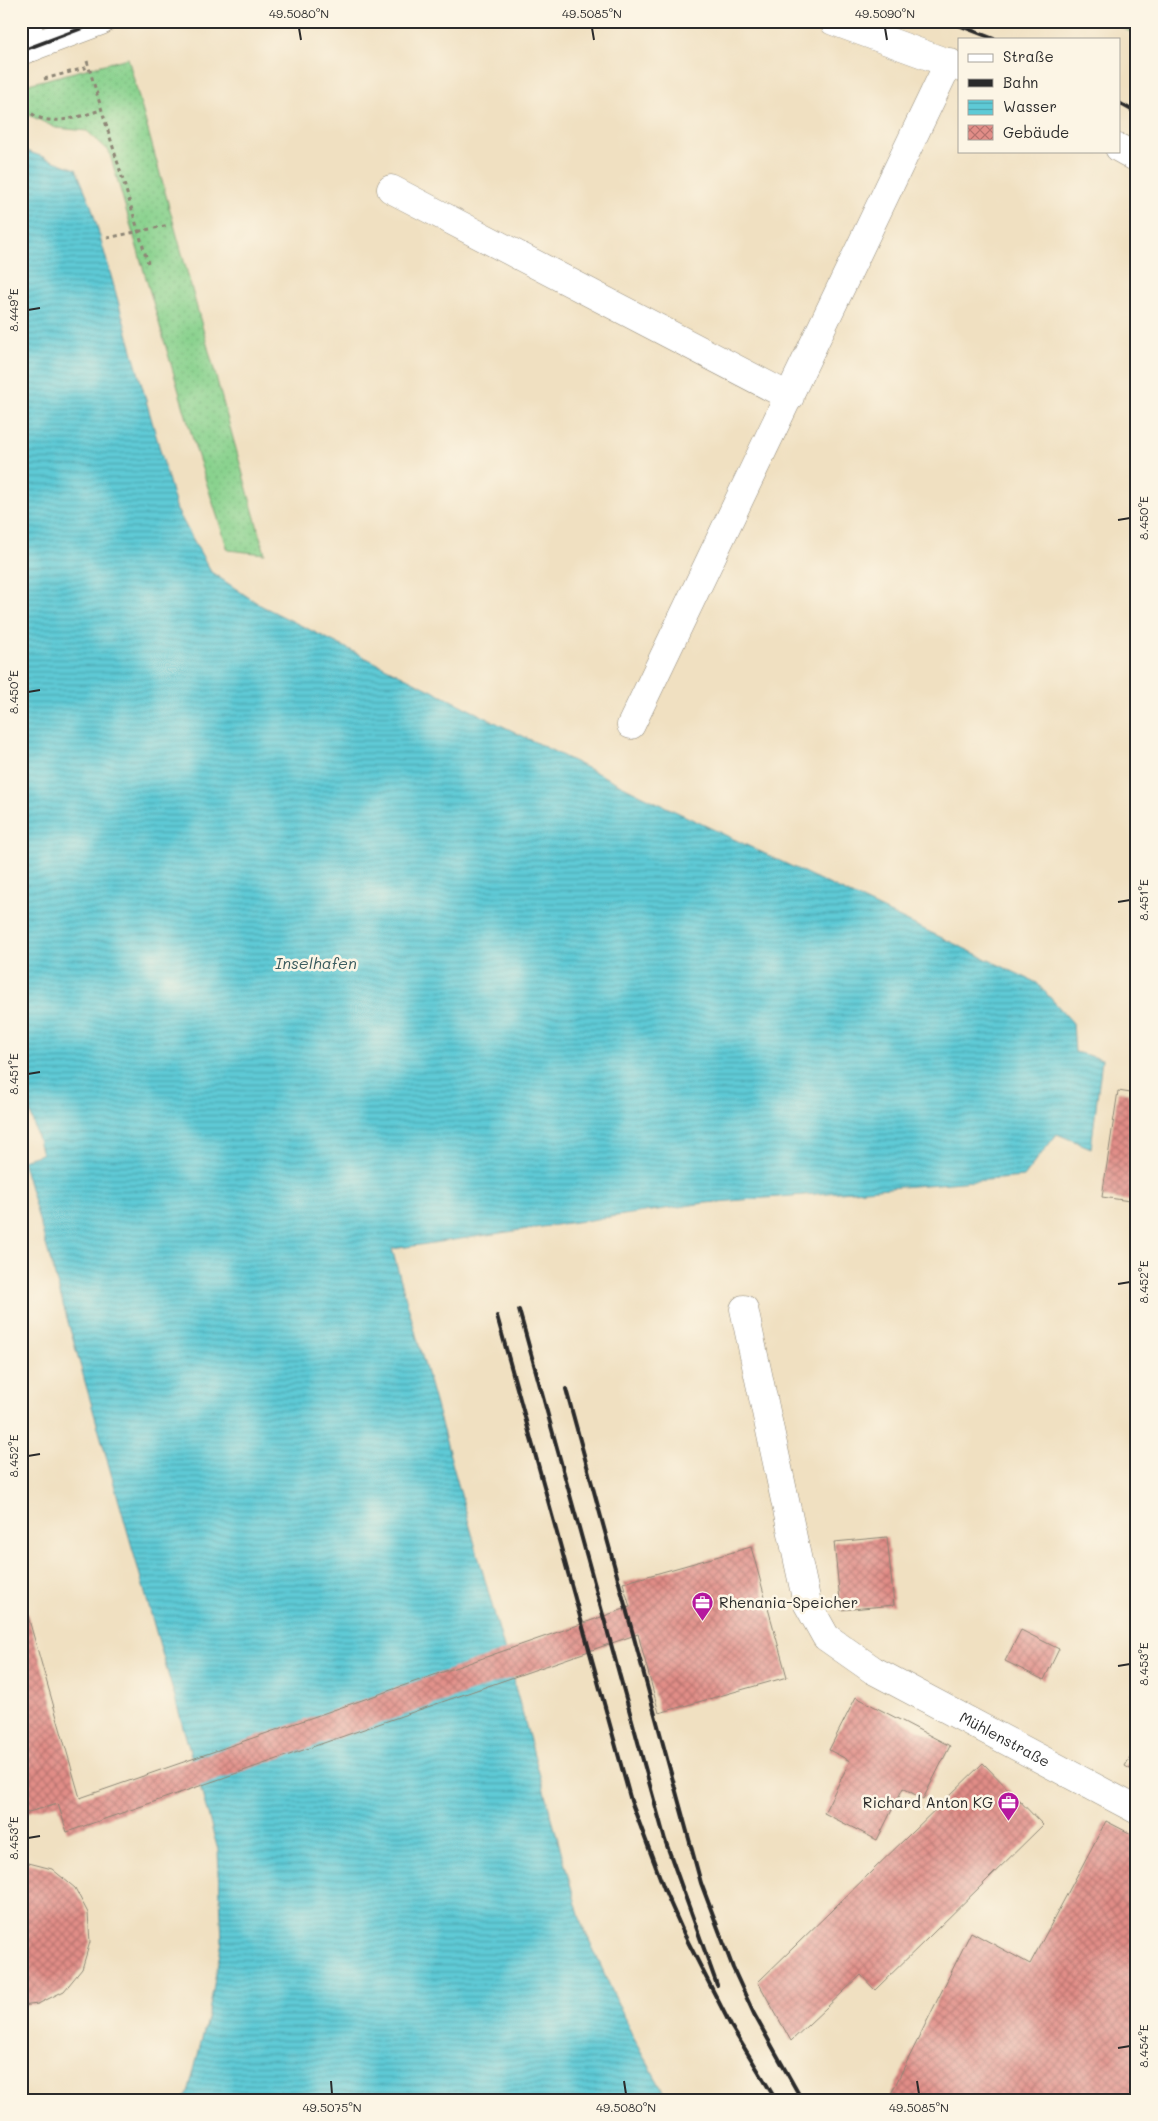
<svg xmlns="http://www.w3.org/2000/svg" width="1158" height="2121" font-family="Mali,sans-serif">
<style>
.grass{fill:url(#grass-dots);stroke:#5a7e5c}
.garden{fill:url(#garden-furrows);stroke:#5a7e5c}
.water{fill:url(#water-rules);stroke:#447a80}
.building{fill:url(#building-cross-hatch)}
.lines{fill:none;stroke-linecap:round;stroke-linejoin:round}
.minor-casing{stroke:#8e8676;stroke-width:29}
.path{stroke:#8e8676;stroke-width:3;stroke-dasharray:4 4;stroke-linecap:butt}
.minor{stroke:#fff;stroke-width:28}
.rail{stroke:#2b2b2b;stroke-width:4}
.ticks{fill:none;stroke:#2b2b2b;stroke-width:2}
.labels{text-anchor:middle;stroke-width:5;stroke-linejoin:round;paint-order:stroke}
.poi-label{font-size:15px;fill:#2b2b2b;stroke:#fcf5e5;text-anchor:start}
.street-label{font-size:15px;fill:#2b2b2b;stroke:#fcf5e5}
.water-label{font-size:16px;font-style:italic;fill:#3a5b5e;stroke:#fcf5e5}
.neatline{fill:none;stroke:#2b2b2b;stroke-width:2}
.ticks-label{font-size:12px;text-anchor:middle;fill:#2b2b2b}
</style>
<defs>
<pattern id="grass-dots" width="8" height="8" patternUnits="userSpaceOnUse" patternTransform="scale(1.25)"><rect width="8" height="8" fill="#89d28e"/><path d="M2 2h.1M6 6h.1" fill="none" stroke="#76b47b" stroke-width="1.8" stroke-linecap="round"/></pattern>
<pattern id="garden-furrows" width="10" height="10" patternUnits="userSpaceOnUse" patternTransform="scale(1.25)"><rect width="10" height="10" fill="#89d28e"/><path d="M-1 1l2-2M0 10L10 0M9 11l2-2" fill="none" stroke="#76b47b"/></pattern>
<pattern id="water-rules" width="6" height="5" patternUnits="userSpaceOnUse" patternTransform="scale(1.25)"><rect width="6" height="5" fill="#5ecad6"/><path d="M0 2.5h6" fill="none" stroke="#4ea4ae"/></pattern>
<pattern id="building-cross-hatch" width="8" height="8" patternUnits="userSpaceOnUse" patternTransform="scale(1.25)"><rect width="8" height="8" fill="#e18d87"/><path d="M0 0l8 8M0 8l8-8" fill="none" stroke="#b7736f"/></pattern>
</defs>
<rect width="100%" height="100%" fill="#fcf5e5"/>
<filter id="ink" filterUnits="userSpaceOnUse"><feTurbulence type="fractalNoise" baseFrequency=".02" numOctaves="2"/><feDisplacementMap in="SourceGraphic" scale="10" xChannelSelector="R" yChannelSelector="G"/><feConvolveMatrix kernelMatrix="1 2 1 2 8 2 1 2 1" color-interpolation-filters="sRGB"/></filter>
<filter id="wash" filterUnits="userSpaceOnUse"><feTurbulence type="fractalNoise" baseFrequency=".0096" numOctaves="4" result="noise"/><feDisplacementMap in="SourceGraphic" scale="20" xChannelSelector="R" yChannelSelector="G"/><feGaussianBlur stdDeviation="1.12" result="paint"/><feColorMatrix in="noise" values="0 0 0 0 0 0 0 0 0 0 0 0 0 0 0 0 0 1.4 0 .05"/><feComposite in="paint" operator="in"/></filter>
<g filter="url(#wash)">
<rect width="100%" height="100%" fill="#f0e0c1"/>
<path class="grass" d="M128 58 265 554 228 550 196 450 109 151 87 131 56 128 29 115 21 100V86Z"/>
<path class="garden" d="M1109 21H1137V35Z"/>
<path class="water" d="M21 149 76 169 91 205 177 510 211 572 260 605 643 796 1037 983 1073 1023 1075 1052 1102 1059 1091 1148 1057 1134 1023 1177 705 1203 392 1249 581 1922 633 2037 668 2100H182L189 2090 209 2011 222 1941 218 1850 22 1160 42 1154 21 1079Z"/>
<g id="blocks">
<g class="building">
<path d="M1118 1091 1137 1094V1202L1102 1197Z"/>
<path d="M887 1537 894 1605 841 1610 834 1542Z"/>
<path d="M751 1547 787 1677 659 1713 638 1634 67 1832 58 1804 21 1814V1592L80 1798 630 1607 623 1583Z"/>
<path d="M1021 1630 1059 1649 1044 1680 1005 1661Z"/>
<path d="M856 1697 950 1746 923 1799 903 1788 877 1840 824 1813 850 1761 829 1750Z"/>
<path d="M1137 1744V1773L1125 1766Z"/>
<path d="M983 1763 1043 1825 875 1990 861 1975 791 2041 758 1982Z"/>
<path d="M1106 1821 1137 1837V2100H888L971 1932 1030 1964Z"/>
<path d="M21 1861 52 1869 75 1888 88 1913 90 1942 82 1969 64 1991 38 2004 21 2006Z"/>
</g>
</g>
</g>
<g filter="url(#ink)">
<use href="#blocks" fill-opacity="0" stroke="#8e8676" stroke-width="1"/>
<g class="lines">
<defs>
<g id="minor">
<path d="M26 21 33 47"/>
<path d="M833 21 959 67"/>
<path d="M21 51 101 21"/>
<path d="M1119 148 1137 158"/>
<path d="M391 189 790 397"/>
<path d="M631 725 949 62"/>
<path id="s1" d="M744 1309 807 1603 826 1637 873 1670 1137 1810"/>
</g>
</defs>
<use href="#minor" class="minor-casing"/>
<g class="path">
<path d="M87 61 148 263"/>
<path d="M44 79 89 67"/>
<path d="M21 102C40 132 74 118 101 110"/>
<path d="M107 238 169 225"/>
</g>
<use href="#minor" class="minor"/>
<g class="rail">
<path d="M948 21 994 39"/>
<path d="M21 51 101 21"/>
<path d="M1119 103 1137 113"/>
<path d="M519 1310 665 1840 717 1985"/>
<path d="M497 1316 631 1801 665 1891 685 1936 731 2026 776 2100"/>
<path d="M566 1389 701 1883 733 1968 754 2014 802 2100"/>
</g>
</g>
</g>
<path class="ticks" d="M299 28 301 40M592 28 594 40M885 28 887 40M28 310 40 308M1118 520 1130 518M28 692 40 690M1118 902 1130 900M28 1074 40 1072M1118 1284 1130 1282M28 1456 40 1454M1118 1666 1130 1664M28 1838 40 1836M1118 2048 1130 2046M331 2081 332 2094M624 2081 626 2094M917 2081 919 2094"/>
<defs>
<symbol id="office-pin" viewBox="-11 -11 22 30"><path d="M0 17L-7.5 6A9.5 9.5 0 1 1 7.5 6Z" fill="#b5179e" stroke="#fcf5e5"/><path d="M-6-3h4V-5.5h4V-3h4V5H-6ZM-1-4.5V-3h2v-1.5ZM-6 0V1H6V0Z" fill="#fff"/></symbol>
</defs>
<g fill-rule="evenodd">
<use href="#office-pin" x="690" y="1590" width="25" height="34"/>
<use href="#office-pin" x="996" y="1790" width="25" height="34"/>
</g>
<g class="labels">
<g class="poi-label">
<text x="719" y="1608">Rhenania-Speicher</text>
<text x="993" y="1808" text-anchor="end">Richard Anton KG</text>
</g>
<g class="street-label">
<text dy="5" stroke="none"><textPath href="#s1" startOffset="546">Mühlenstraße</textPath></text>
</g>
<g class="water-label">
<text x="316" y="969">Inselhafen</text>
</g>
</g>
<rect width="1158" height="2121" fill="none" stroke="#fcf5e5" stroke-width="55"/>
<rect x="958" y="38" width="162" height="115" fill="#fcf5e5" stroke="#a8a49b"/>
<rect x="968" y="54" width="25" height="8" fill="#ffffff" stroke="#a8a49b"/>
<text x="1003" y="62" font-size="15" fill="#2b2b2b">Straße</text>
<rect x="968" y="79" width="25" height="8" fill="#2b2b2b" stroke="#a8a49b"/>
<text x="1003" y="88" font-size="15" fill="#2b2b2b">Bahn</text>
<rect x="968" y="100" width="25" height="15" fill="url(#water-rules)" stroke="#a8a49b"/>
<text x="1003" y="112" font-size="15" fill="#2b2b2b">Wasser</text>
<rect x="968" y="125" width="25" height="15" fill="url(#building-cross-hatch)" stroke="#a8a49b"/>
<text x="1003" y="138" font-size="15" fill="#2b2b2b">Gebäude</text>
<rect x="28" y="28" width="1102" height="2066" class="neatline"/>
<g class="ticks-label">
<text x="299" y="18">49.5080°N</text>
<text x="592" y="18">49.5085°N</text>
<text x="885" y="18">49.5090°N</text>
<text transform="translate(14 310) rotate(-90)" y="4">8.449°E</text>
<text transform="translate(1144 518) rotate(-90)" y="4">8.450°E</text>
<text transform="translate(14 692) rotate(-90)" y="4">8.450°E</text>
<text transform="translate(1144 900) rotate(-90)" y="4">8.451°E</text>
<text transform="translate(14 1074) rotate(-90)" y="4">8.451°E</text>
<text transform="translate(1144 1282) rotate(-90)" y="4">8.452°E</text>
<text transform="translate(14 1456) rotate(-90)" y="4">8.452°E</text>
<text transform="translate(1144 1664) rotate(-90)" y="4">8.453°E</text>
<text transform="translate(14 1838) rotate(-90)" y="4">8.453°E</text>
<text transform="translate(1144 2046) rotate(-90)" y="4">8.454°E</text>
<text x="332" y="2112">49.5075°N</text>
<text x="626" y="2112">49.5080°N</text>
<text x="919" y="2112">49.5085°N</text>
</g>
</svg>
